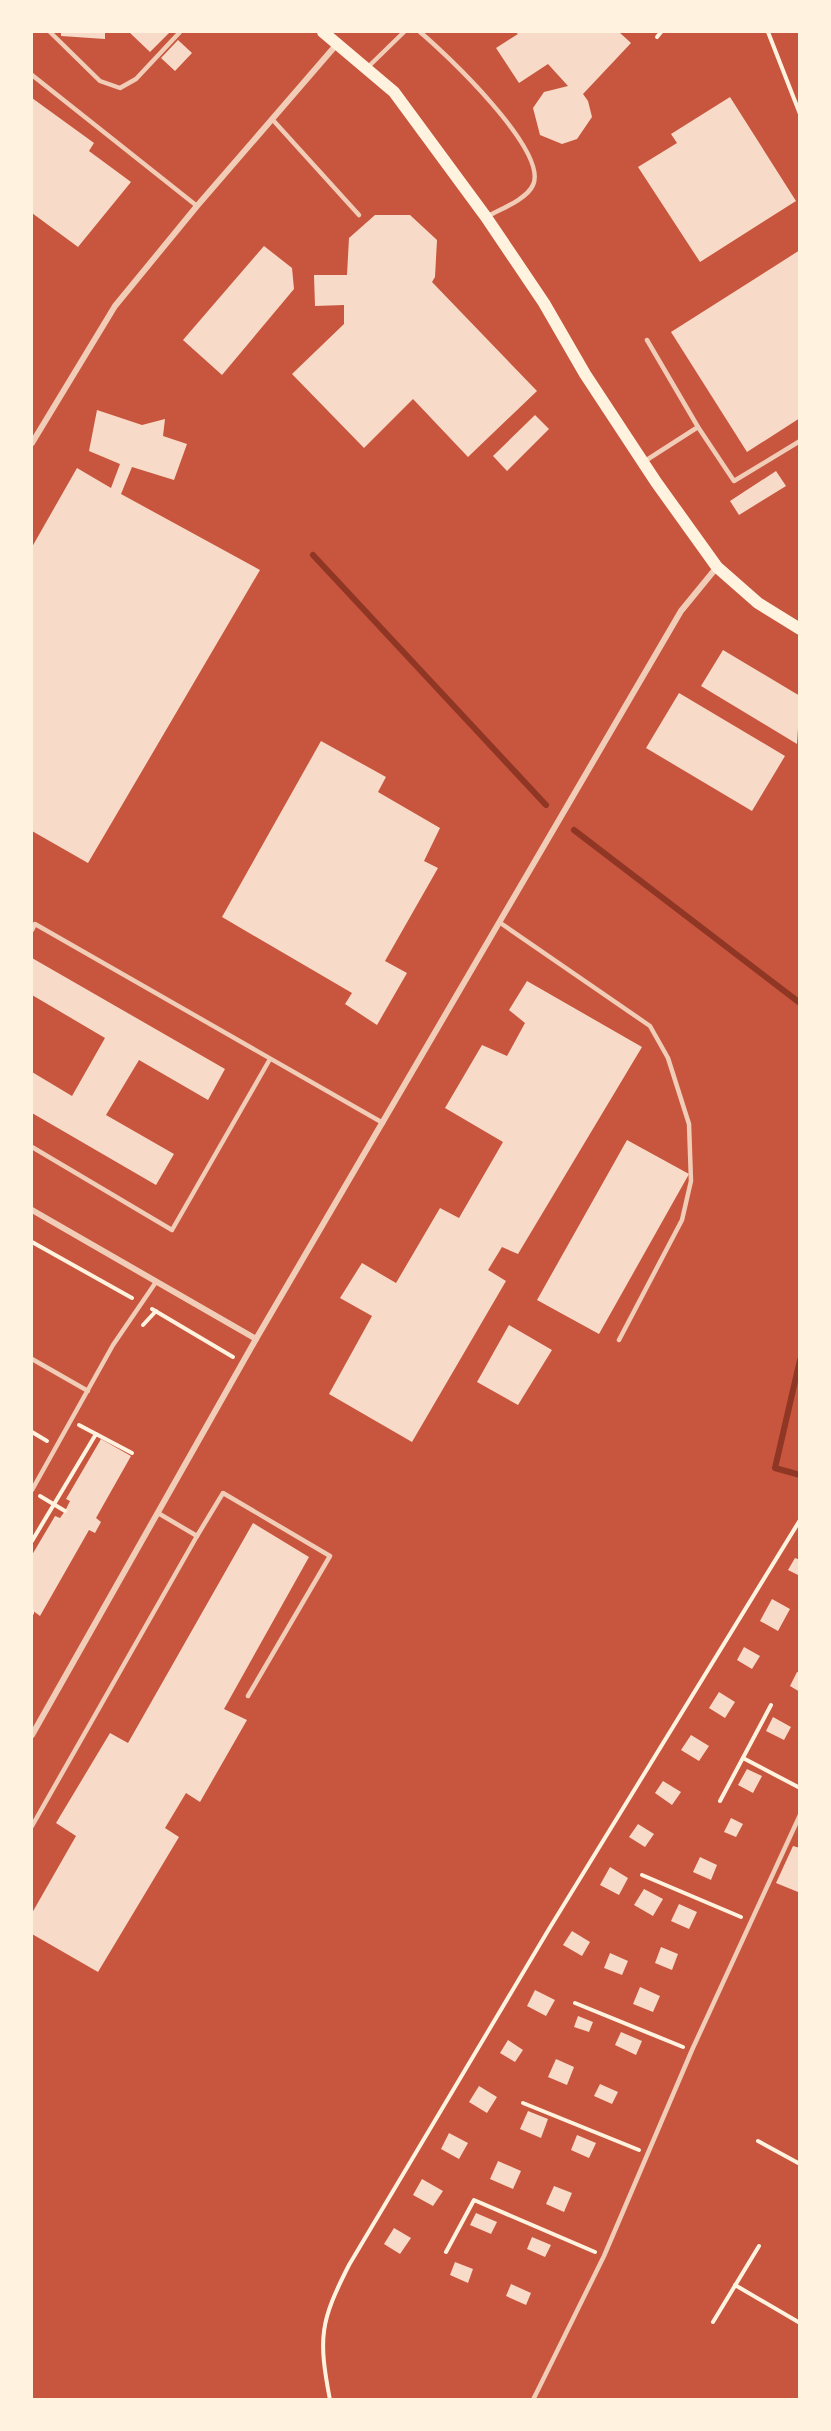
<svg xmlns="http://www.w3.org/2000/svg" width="831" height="2431" font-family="Figtree,sans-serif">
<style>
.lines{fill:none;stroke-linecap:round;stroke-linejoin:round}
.stream{stroke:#8f3625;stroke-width:6}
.building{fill:#f7dbc8}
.path{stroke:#fff3e0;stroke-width:4}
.service{stroke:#f1ccb7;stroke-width:4.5}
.minor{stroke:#f1ccb7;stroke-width:6}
.secondary{stroke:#fff3e0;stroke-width:12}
</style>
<rect width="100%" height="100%" fill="#c8553d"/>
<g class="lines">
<g class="stream">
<path d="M313 555 546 805"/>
<path d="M574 830 800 1003"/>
<path d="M800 1360 775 1468 800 1475"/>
</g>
</g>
<g class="building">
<path d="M61 32H105V39L61 36Z"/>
<path d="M129 32H170L150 52Z"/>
<path d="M515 32H619L631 43 583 94 588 101 592 117 577 139 562 144 540 135 533 108 544 92 568 86 548 64 519 83 496 48 518 34Z"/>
<path d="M178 40 192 53 175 71 161 58Z"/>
<path d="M730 97 796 201 700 262 638 167 677 143 671 134Z"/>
<path d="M32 98 94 143 89 151 131 182 78 247 32 213Z"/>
<path d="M375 215H410L437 240 435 277 432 282 537 391 468 457 413 399 364 448 292 374 344 324V305L315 306 314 275H347L349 238Z"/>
<path d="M264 246 292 268 294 289 222 375 183 340Z"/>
<path d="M800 250V418L747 452 671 332Z"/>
<path d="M97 410 142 425 165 419 163 436 187 444 174 480 132 467 121 494 260 570 88 863 32 831V547L77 468 111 488 120 464 89 451Z"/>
<path d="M535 415 549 429 507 471 493 456Z"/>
<path d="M776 471 786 486 739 515 730 501Z"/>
<path d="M723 650 800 696 797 744 701 686Z"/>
<path d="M679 693 785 756 752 811 646 748Z"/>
<path d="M321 741 386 777 378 792 440 828 424 861 438 868 385 961 407 973 377 1025 345 1004 352 993 222 917Z"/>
<path d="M32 958 225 1069 208 1100 139 1060 106 1115 174 1154 156 1185 32 1113V1072L72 1096 105 1038 32 995Z"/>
<path d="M527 981 642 1047 518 1254 502 1247 488 1270 506 1281 412 1442 329 1394 372 1316 340 1298 362 1263 396 1283 440 1208 459 1218 503 1142 445 1108 482 1045 507 1056 525 1023 509 1010Z"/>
<path d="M627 1140 689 1174 599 1334 537 1300Z"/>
<path d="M509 1325 552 1350 518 1405 477 1382Z"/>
<path d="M101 1439 131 1456 96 1518 101 1522 95 1533 89 1530 40 1616 32 1610V1555L55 1516 60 1518 65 1511 70 1501 66 1499Z"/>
<path d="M253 1523 309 1557 224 1709 247 1720 200 1802 186 1793 165 1828 179 1837 98 1972 32 1934V1913L76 1836 56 1823 110 1733 128 1743Z"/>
<path d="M795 1558 800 1560V1576L788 1570Z"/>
<path d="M772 1599 790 1609 778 1631 760 1621Z"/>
<path d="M744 1647 760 1656 752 1669 737 1660Z"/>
<path d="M797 1672 800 1673V1692L790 1686Z"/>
<path d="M719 1692 735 1702 725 1718 709 1708Z"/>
<path d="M773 1717 791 1727 784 1740 766 1731Z"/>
<path d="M691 1735 709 1746 699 1761 681 1750Z"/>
<path d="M747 1769 762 1776 753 1793 738 1785Z"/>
<path d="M663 1781 681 1792 672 1805 655 1793Z"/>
<path d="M731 1818 743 1824 736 1837 724 1832Z"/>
<path d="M638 1824 654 1834 645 1847 629 1837Z"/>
<path d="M793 1846 800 1848 798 1892 776 1883Z"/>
<path d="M700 1857 717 1865 711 1880 693 1872Z"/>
<path d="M610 1867 628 1878 619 1895 600 1885Z"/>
<path d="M644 1889 663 1899 653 1916 634 1905Z"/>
<path d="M679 1904 697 1912 689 1929 671 1921Z"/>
<path d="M572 1931 590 1942 582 1956 563 1945Z"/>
<path d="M661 1947 678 1954 672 1970 655 1963Z"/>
<path d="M610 1953 628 1961 622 1975 604 1968Z"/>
<path d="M640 1987 660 1996 653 2012 633 2004Z"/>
<path d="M535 1990 555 2000 546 2016 527 2006Z"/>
<path d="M578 2016 593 2022 589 2032 574 2027Z"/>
<path d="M621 2032 642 2041 636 2055 615 2045Z"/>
<path d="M508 2040 523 2050 515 2062 500 2053Z"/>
<path d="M556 2059 574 2067 567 2085 548 2077Z"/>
<path d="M600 2084 618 2092 612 2104 594 2096Z"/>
<path d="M479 2086 497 2097 487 2113 469 2102Z"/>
<path d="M528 2111 548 2119 541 2138 520 2129Z"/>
<path d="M449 2133 468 2143 459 2159 441 2149Z"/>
<path d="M577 2135 596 2143 589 2158 571 2150Z"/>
<path d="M498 2161 521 2171 513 2189 490 2179Z"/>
<path d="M422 2179 443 2191 433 2206 413 2195Z"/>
<path d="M554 2186 572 2193 564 2212 546 2204Z"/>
<path d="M476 2213 497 2222 491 2234 470 2225Z"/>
<path d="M394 2228 411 2238 400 2254 384 2244Z"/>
<path d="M532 2237 551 2245 545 2257 527 2249Z"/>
<path d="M455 2262 473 2269 468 2283 450 2275Z"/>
<path d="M511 2284 531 2293 526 2305 506 2296Z"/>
</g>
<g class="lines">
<g class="path">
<path d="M768 32 800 114"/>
<path d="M657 37 661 32"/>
<path d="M32 1242 132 1298"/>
<path d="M152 1309 233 1357"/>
<path d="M143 1325 156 1311"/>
<path d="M79 1425 132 1453"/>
<path d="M32 1432 47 1441"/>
<path d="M40 1496 65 1511"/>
<path d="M32 1541 96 1434"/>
<path d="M32 1613V1611"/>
<path d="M743 1758 800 1788"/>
<path d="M720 1801 771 1705"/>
<path d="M642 1875 741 1917"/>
<path d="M575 2003 683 2047"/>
<path d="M523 2103 639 2150"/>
<path d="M758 2141 800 2164"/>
<path d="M446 2252 474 2200 595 2252"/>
<path d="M735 2285 800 2323"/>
<path d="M713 2322 759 2246"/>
<path d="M330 2400C318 2337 320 2322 349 2265L549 1929 800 1520"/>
</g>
<g class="service">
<path d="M50 32 100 81 120 88 136 79 180 32"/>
<path d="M420 32C445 53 549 151 533 185 527 199 501 209 488 216"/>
<path d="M367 68 404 32"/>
<path d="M32 75 197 206"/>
<path d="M272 119 359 215"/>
<path d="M647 340 698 427 734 481 800 441"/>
<path d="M645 461 698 427"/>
<path d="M499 922 650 1026 668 1058 689 1124 691 1181 682 1220 619 1340"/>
<path d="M32 930 35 924 383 1123"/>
<path d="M32 1147 172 1230 270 1059"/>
<path d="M32 1359 88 1391"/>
<path d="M32 1490 113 1345 156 1282"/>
<path d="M197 1536 223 1493 330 1556 248 1696"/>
<path d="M32 1826 197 1536 158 1513"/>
<path d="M533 2400 604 2256 692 2050 800 1815"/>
</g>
<g class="minor">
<path d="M32 443 115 306 197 206 337 44"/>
<path d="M32 1210 256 1339"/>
<path d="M32 1735 256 1339 681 611 717 567"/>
</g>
<path class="secondary" d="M323 32 394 92 486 217 544 303 585 374 656 482 717 567 758 603 800 629"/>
</g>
<rect width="831" height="2431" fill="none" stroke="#fff3e0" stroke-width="66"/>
</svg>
